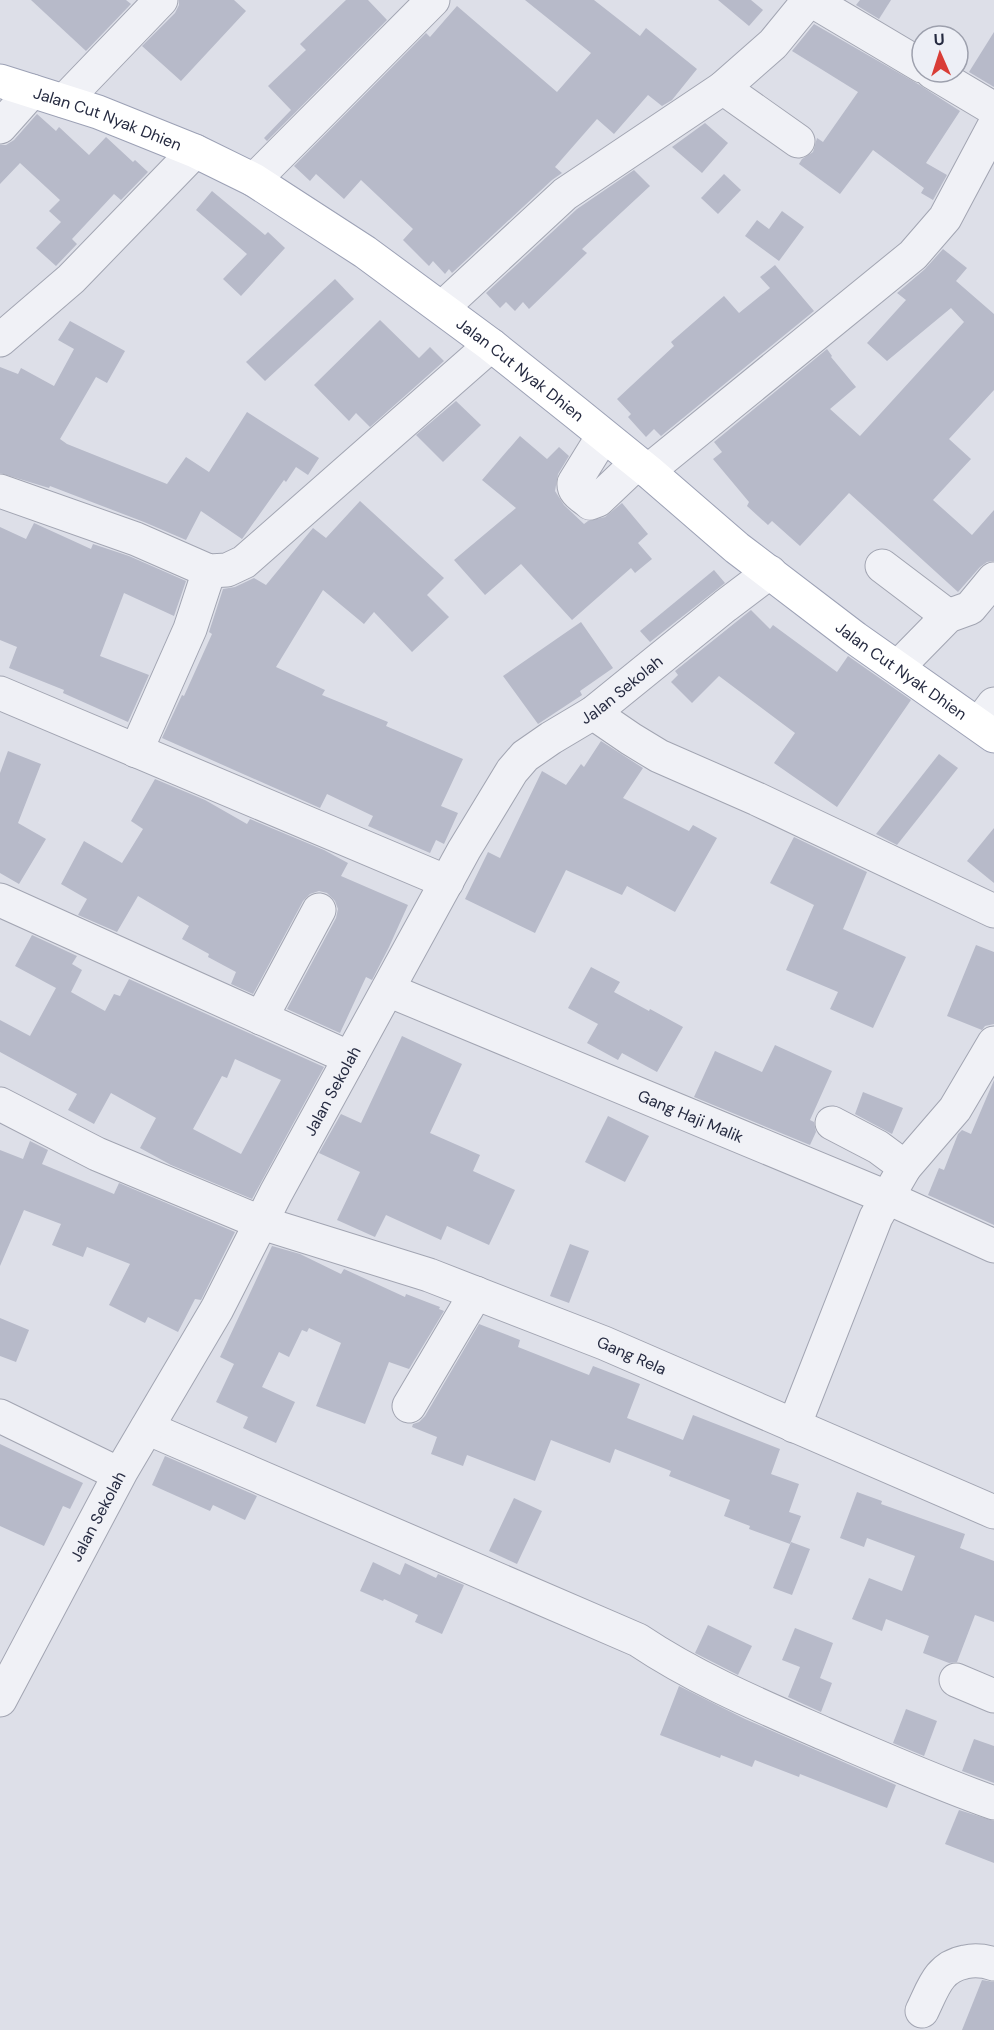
<svg xmlns="http://www.w3.org/2000/svg" width="994" height="2030" font-family="'DM Sans',sans-serif">
<style>
.building{fill:#b7bac9;fill-rule:evenodd}
.lines{fill:none;stroke-linecap:round;stroke-linejoin:round}
.minor-casing{stroke:#a2a5b2;stroke-width:35}
.major-casing{stroke:#9ca1b5;stroke-width:35}
.minor{stroke:#f0f1f6;stroke-width:33}
.major{stroke:#fff;stroke-width:33}
.labels{text-anchor:middle;stroke-width:4.5;stroke-linejoin:round;paint-order:stroke}
.street-label{font-size:16px;fill:#252a40;stroke:#edeff6}
</style>
<rect width="100%" height="100%" fill="#dddfe8"/>
<g class="building">
<path d="M31 0H126L131 4 86 51Z"/>
<path d="M179 0H234L246 11 181 81 142 46 175 13 179 5Z"/>
<path d="M346 0H368L387 20 267 141 264 138 291 110 268 86 306 50 300 44Z"/>
<path d="M525 0H594L640 36 646 28 697 69 672 100 662 106 648 95 614 134 597 119 555 167 562 173 552 180 452 273 449 269 445 274 433 261 429 266 403 240 413 229 361 180 344 199 316 174 310 181 294 166 426 33 430 37 457 6 557 92 591 53Z"/>
<path d="M718 0H751L763 10 749 26Z"/>
<path d="M860 0H891L879 19 856 5Z"/>
<path d="M814 24 918 84 960 111 926 163 947 175 933 200 921 193 924 188 873 150 840 194 799 164 802 159 813 152 817 138 823 142 858 92 792 51Z"/>
<path d="M994 32V87L969 72Z"/>
<path d="M37 114 56 131 59 127 89 155 106 137 133 162 135 160 148 172 121 200 114 194 72 239 77 244 56 266 36 248 61 222 49 211 60 200 20 163 0 184V145H6L14 140Z"/>
<path d="M705 123 728 143 702 173 672 147Z"/>
<path d="M634 170 650 186 582 249 587 253 529 309 523 302 515 311 506 302 500 308 486 293 577 209Z"/>
<path d="M724 174 741 190 718 214 701 198Z"/>
<path d="M212 191 265 235 268 232 285 248 241 296 223 279 247 254 196 210Z"/>
<path d="M782 211 804 227 779 261 745 236 757 220 769 229Z"/>
<path d="M943 249 967 268 956 281 994 314V390L949 439 971 459 933 500 972 535 994 510V561L987 562 980 567 958 592 849 493 800 546 772 521 768 525 747 506 749 502 713 459 722 452 714 442 827 349 832 356 831 357 856 387 830 409 860 436 964 322 951 308 887 361 867 343 906 300 897 293 925 269Z"/>
<path d="M775 265 814 311 661 436 654 429 646 437 628 417 631 414 617 399 674 346 671 342 724 296 739 313 770 288 760 277Z"/>
<path d="M335 279 354 299 265 381 246 362Z"/>
<path d="M380 320 419 358 430 347 444 361 370 427 356 413 349 421 314 385Z"/>
<path d="M70 321 125 351 107 383 96 377 60 439 67 444 167 484 186 457 209 472 247 412 319 458 308 475 296 467 286 482 284 480 242 539 201 511 186 540 144 522 50 486 49 488 0 473V367L18 374 21 368 54 386 74 349 58 340Z"/>
<path d="M456 401 481 425 443 462 416 435Z"/>
<path d="M520 436 547 459 559 447 569 456 558 474 555 491 564 505 584 524 588 521 605 517 622 503 648 534 638 543 652 559 635 573 631 568 572 620 521 564 485 595 454 560 516 508 482 480Z"/>
<path d="M360 501 444 578 427 595 449 617 412 652 374 612 364 624 323 590 276 667 325 690 322 695 388 722 386 726 463 759 441 806 458 813 444 844 436 840 430 853 368 826 373 816 327 794 320 808 162 738 182 695 184 696 212 634 209 632 223 589 235 587 254 578 266 585 313 528 326 538Z"/>
<path d="M34 523 91 549 93 544 129 556 186 581 174 616 124 593 100 656 149 675 128 722 63 693 64 690 9 668 17 647 0 640V527L26 539Z"/>
<path d="M714 570 725 583 650 642 640 631Z"/>
<path d="M751 610 770 629 773 625 837 672 848 656 911 700 837 807 774 763 795 733 719 676 692 703 671 682 678 675 675 671Z"/>
<path d="M581 622 613 668 580 691 582 695 538 724 503 676Z"/>
<path d="M601 741 643 768 623 798 689 831 693 825 717 838 675 912 627 886 622 895 566 870 535 933 465 899 488 852 500 858 542 771 566 785 581 764 584 767Z"/>
<path d="M8 751 41 764 18 823 46 839 19 884 0 873V773Z"/>
<path d="M939 754 958 768 897 845 876 834Z"/>
<path d="M155 779 205 800 247 824 250 819 324 850 348 863 341 876 408 905 389 947 372 980 366 977 340 1033 287 1009 336 918 338 909 335 901 327 893 319 891 310 894 303 901 253 994 231 984 236 972 208 957 209 954 182 939 189 926 138 896 117 932 78 915 87 899 61 884 84 841 122 863 143 829 131 821Z"/>
<path d="M994 828V883L967 861Z"/>
<path d="M794 837 867 872 843 929 906 957 873 1028 830 1009 838 992 786 970 814 905 770 883Z"/>
<path d="M32 935 77 956 72 964 82 970 71 992 105 1011 114 994 120 996 129 979 324 1067 252 1199 171 1165 140 1148 156 1118 111 1093 94 1124 68 1110 77 1094 0 1052V1020L30 1036 56 988 15 966ZM235 1059 281 1080 241 1154 193 1129 222 1076 227 1078Z"/>
<path d="M976 945 994 952V1024L985 1026 982 1030 947 1016Z"/>
<path d="M591 967 620 982 614 992 649 1011 650 1009 683 1027 657 1072 622 1053 618 1060 587 1043 598 1024 568 1008Z"/>
<path d="M402 1036 462 1064 430 1133 480 1155 473 1171 515 1190 489 1245 447 1226 441 1240 386 1215 375 1237 337 1220 360 1172 319 1153 341 1114 361 1123Z"/>
<path d="M775 1045 832 1071 810 1120 814 1122 816 1132 810 1145 694 1097 715 1051 762 1072Z"/>
<path d="M994 1080V1225L928 1195 939 1168 944 1170 958 1134 962 1130 971 1134Z"/>
<path d="M863 1092 903 1108 892 1134 855 1114Z"/>
<path d="M608 1116 649 1136 625 1182 585 1162Z"/>
<path d="M30 1141 48 1150 42 1164 114 1194 119 1183 235 1232 201 1300 195 1299 178 1332 148 1317 145 1323 109 1305 130 1264 87 1247 83 1257 52 1245 61 1224 24 1210 0 1266V1150L23 1159Z"/>
<path d="M570 1244 589 1251 569 1303 550 1296Z"/>
<path d="M272 1246 300 1254 341 1274 344 1269 405 1297 406 1294 440 1307 439 1309 444 1311 409 1369 389 1362 365 1424 316 1406 341 1343 309 1328 307 1332 302 1330 289 1357 279 1352 262 1387 295 1402 276 1443 243 1428 248 1417 216 1402 234 1364 220 1357Z"/>
<path d="M0 1318 29 1330 16 1362 0 1356Z"/>
<path d="M479 1324 520 1340 518 1347 589 1375 593 1366 640 1384 627 1418 683 1440 693 1415 780 1449 771 1474 799 1484 789 1512 801 1516 790 1544 749 1529 750 1526 724 1516 730 1500 669 1476 671 1471 615 1449 610 1463 551 1440 535 1481 467 1455 463 1466 431 1454 437 1437 412 1427 413 1424 419 1422 425 1416Z"/>
<path d="M0 1444 83 1483 70 1509 63 1506 44 1546 0 1526Z"/>
<path d="M165 1456 257 1496 245 1520 213 1505 210 1511 152 1485Z"/>
<path d="M857 1492 882 1501 881 1504 965 1534 960 1548 994 1561V1622L975 1615 957 1662 949 1663 923 1653 929 1636 886 1619 882 1631 852 1619 869 1578 902 1591 915 1556 867 1538 864 1547 840 1538Z"/>
<path d="M514 1498 542 1511 517 1564 489 1551Z"/>
<path d="M791 1542 810 1549 792 1595 773 1588Z"/>
<path d="M373 1562 400 1575 405 1563 436 1578 438 1574 464 1585 442 1634 415 1622 418 1615 384 1599 383 1601 360 1591Z"/>
<path d="M708 1625 752 1646 738 1675 695 1653Z"/>
<path d="M795 1628 833 1643 820 1678 832 1683 821 1712 788 1697 800 1667 782 1660Z"/>
<path d="M679 1686 745 1719 896 1785 887 1808 800 1774 799 1777 755 1760 752 1767 721 1755 720 1758 660 1735Z"/>
<path d="M906 1709 937 1721 924 1756 893 1743Z"/>
<path d="M974 1739 994 1746V1783L962 1771Z"/>
<path d="M959 1810 994 1821V1863L945 1844Z"/>
<path d="M982 1980 994 1982V2030H962Z"/>
</g>
<g class="lines">
<defs>
<g id="minor">
<path d="M811 0 922 66"/>
<path d="M932 72 994 109"/>
<path d="M723 88 798 141"/>
<path d="M64 101 161 0"/>
<path d="M0 127 32 91"/>
<path d="M254 180 433 0"/>
<path d="M442 308 565 194 723 88 773 44 809 0"/>
<path d="M0 340 71 279 195 151"/>
<path d="M603 436 574 483C573 493 584 497 590 503L598 500 637 463"/>
<path d="M648 471 913 255 945 218 994 126"/>
<path d="M0 491 136 539 209 571 227 570 244 562 491 345"/>
<path d="M882 566 948 616"/>
<path d="M898 667 948 616 970 608 994 579"/>
<path d="M0 693 447 882"/>
<path d="M593 713 631 739 659 756 757 799 994 911"/>
<path d="M979 724 994 704"/>
<path d="M136 751 190 629 209 571"/>
<path d="M0 900 350 1058"/>
<path id="s1" d="M388 990 886 1197 994 1246"/>
<path d="M261 1018 319 910"/>
<path id="s2" d="M0 1104 97 1154 262 1223 429 1275 604 1343 994 1512"/>
<path d="M832 1123 878 1147 905 1167"/>
<path d="M409 1406 476 1293"/>
<path d="M0 1416 119 1474"/>
<path d="M794 1426 876 1217 905 1167 955 1109 994 1043"/>
<path d="M147 1428 638 1640C696 1679 761 1706 825 1734 881 1758 937 1783 994 1803"/>
<path d="M956 1680 994 1696"/>
<path id="s3" d="M0 1700 122 1470 217 1309 276 1193 350 1058 464 850 512 771 525 756 551 738 593 713 725 606 770 572"/>
<path d="M922 2011C933 1989 938 1967 965 1962 974 1960 985 1961 994 1964"/>
</g>
<g id="major">
<path id="s4" d="M0 81 98 112 195 151 254 180 365 252 491 345 575 412 648 471 737 548 855 638 994 736"/>
</g>
</defs>
<use href="#minor" class="minor-casing"/>
<use href="#major" class="major-casing"/>
<use href="#minor" class="minor"/>
<use href="#major" class="major"/>
</g>
<g class="labels">
<g class="street-label">
<text dy="6" stroke="none"><textPath href="#s4" startOffset="114">Jalan Cut Nyak Dhien</textPath></text>
<text dy="6" stroke="none"><textPath href="#s4" startOffset="600">Jalan Cut Nyak Dhien</textPath></text>
<text dy="6" stroke="none"><textPath href="#s4" startOffset="1086">Jalan Cut Nyak Dhien</textPath></text>
<text dy="6" stroke="none"><textPath href="#s3" startOffset="1198">Jalan Sekolah</textPath></text>
<text dy="6" stroke="none"><textPath href="#s3" startOffset="694">Jalan Sekolah</textPath></text>
<text dy="6" stroke="none"><textPath href="#s1" startOffset="328">Gang Haji Malik</textPath></text>
<text dy="6" stroke="none"><textPath href="#s2" startOffset="681">Gang Rela</textPath></text>
<text dy="6" stroke="none"><textPath href="#s3" startOffset="208">Jalan Sekolah</textPath></text>
</g>
</g>
<g transform="translate(940 54) rotate(357)"><circle r="28" fill="#edeff6" stroke="#9da0ad" stroke-width="1.5"/>
<path d="M0-4.5L10 22L0 15L-10 22Z" fill="#d93d37"/>
<text y="-9" font-size="16" font-weight="bold" text-anchor="middle" fill="#252a40">U</text>
</g>
</svg>
